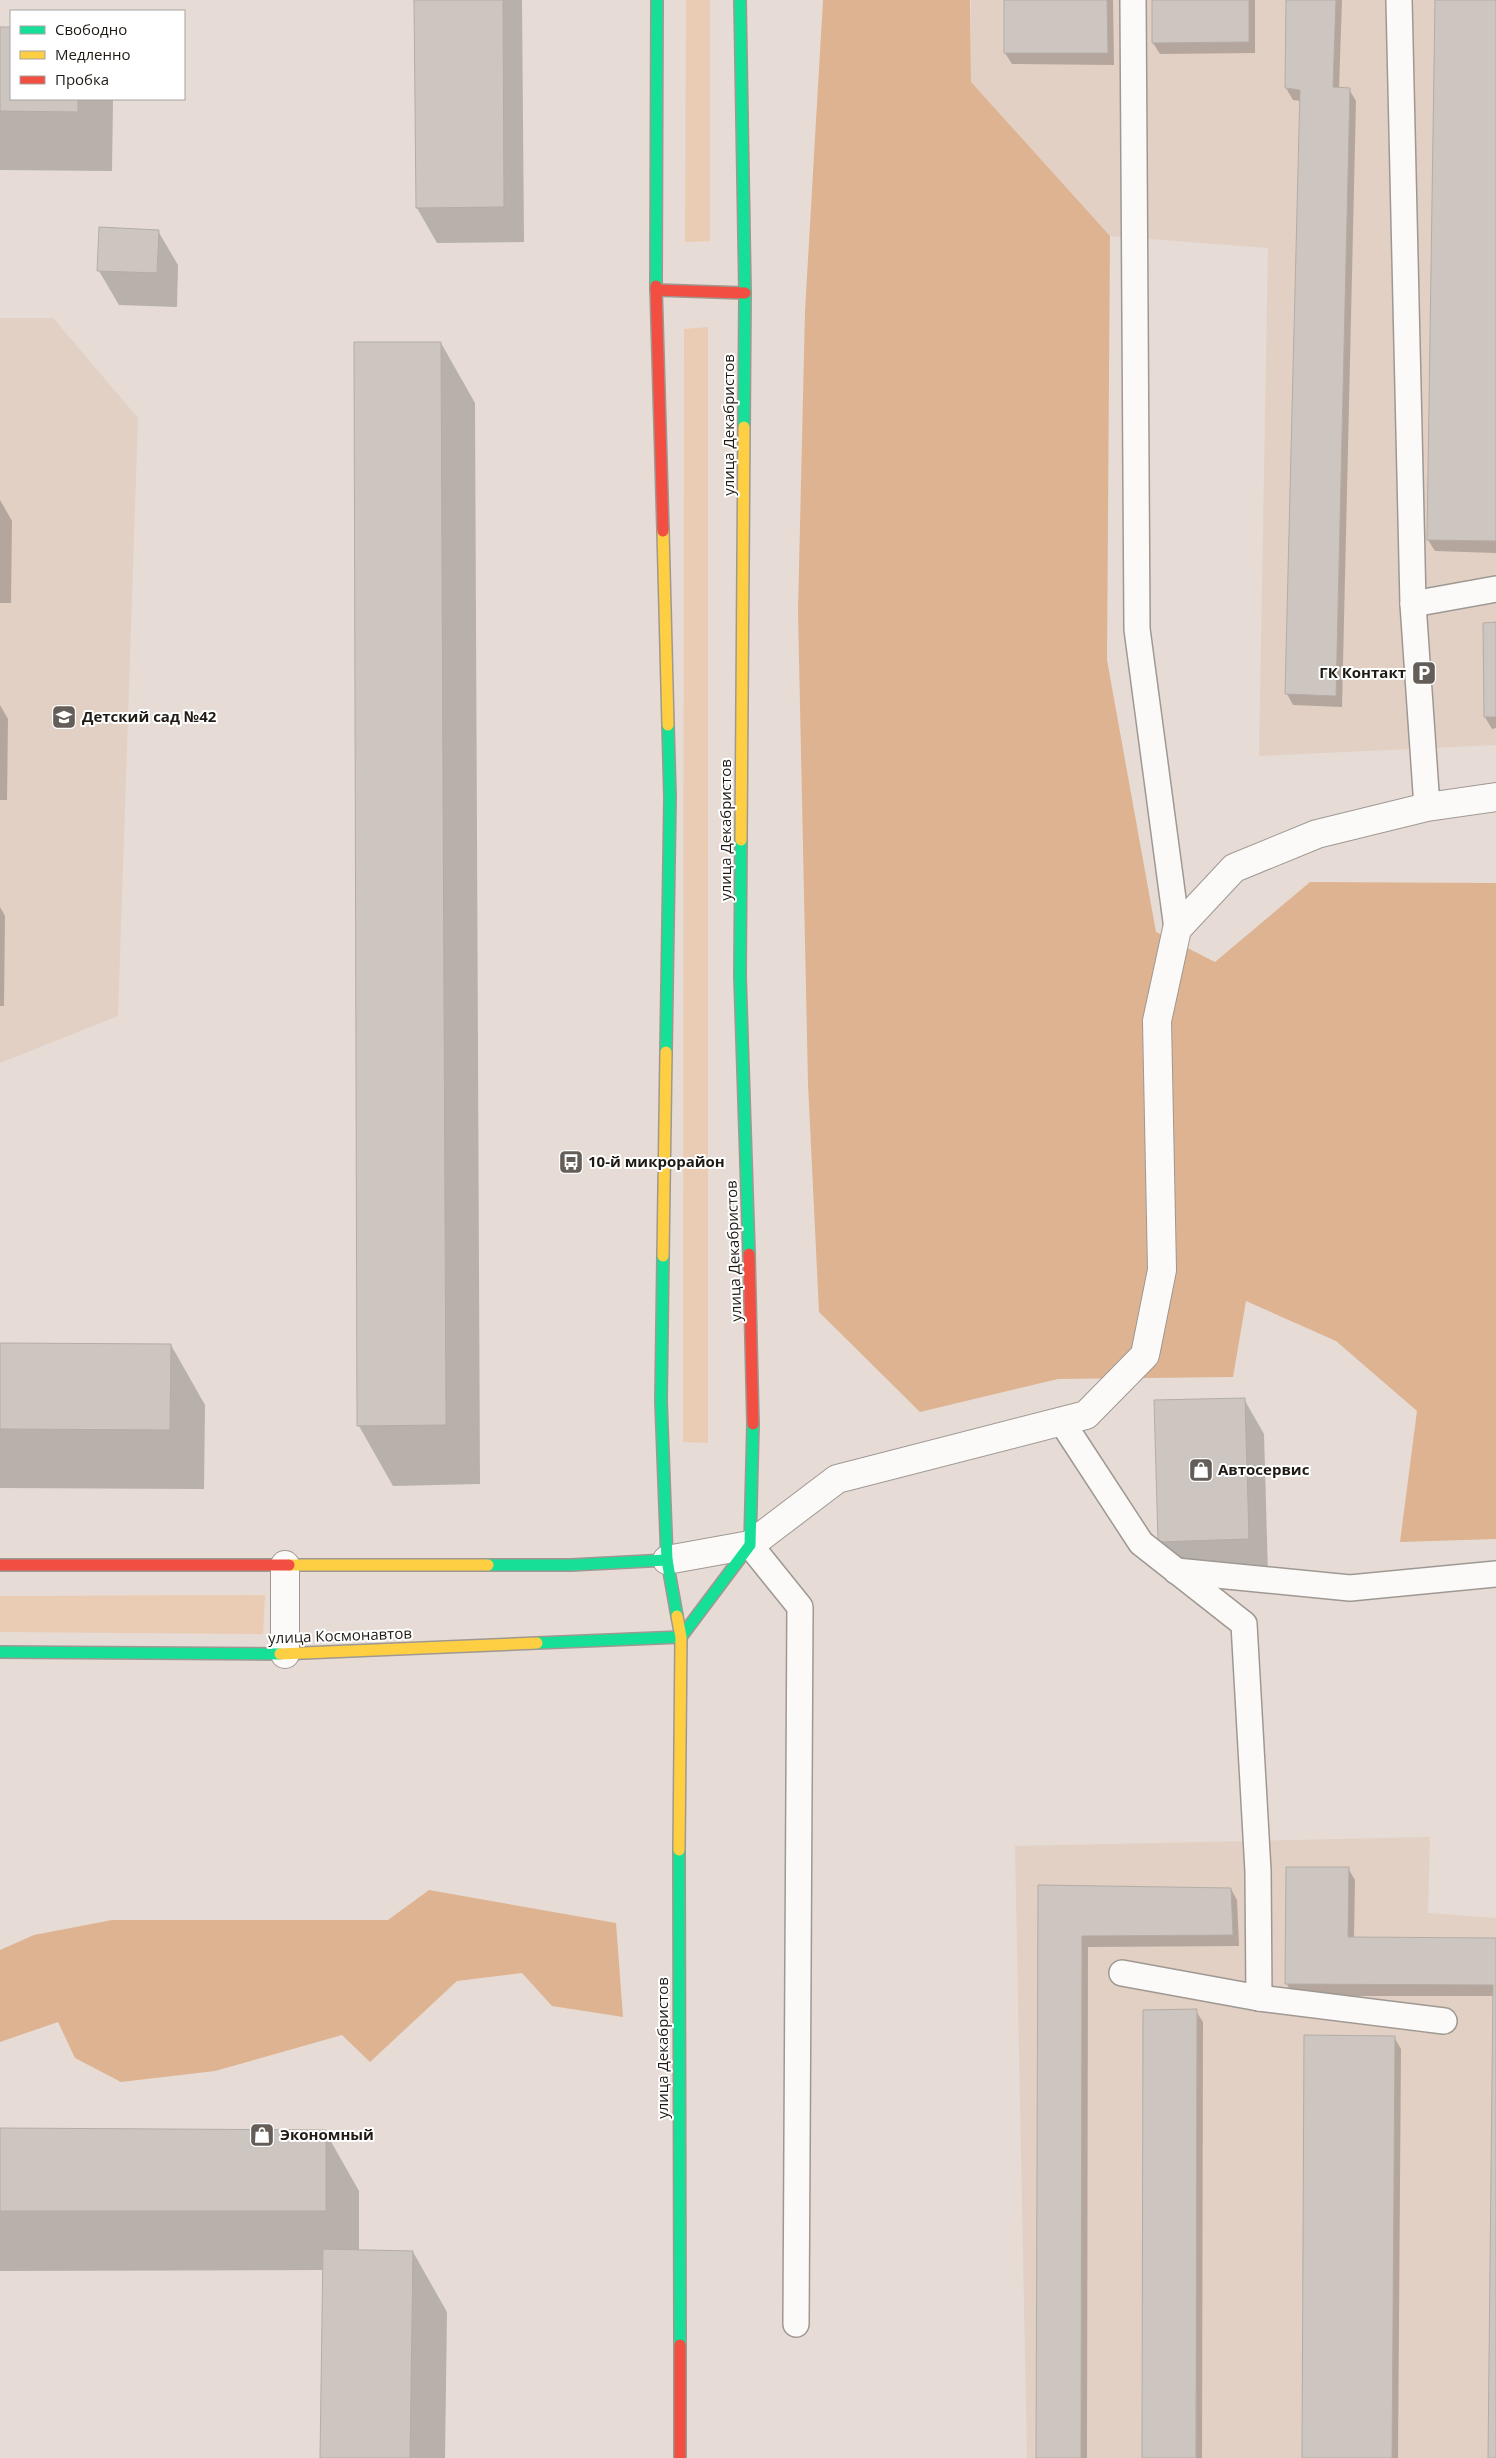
<svg xmlns="http://www.w3.org/2000/svg" width="1496" height="2458" font-family="'Open Sans',sans-serif">
<style>
.built{fill:#e1d0c3}
.green{fill:#eacbb4}
.forest{fill:#deb392}
.shadow{fill:#0003}
.building{fill:#cdc6c0;stroke:#b4aca6}
.lines{fill:none;stroke-linecap:round;stroke-linejoin:round}
.lane-casing{stroke:#9f9892;stroke-width:28}
.street-casing{stroke:#9f9892;stroke-width:30}
.fast-casing{stroke:#9f9892;stroke-width:14}
.slow-casing{stroke:#9f9892;stroke-width:14}
.jam-casing{stroke:#9f9892;stroke-width:14}
.lane{stroke:#fbfaf9;stroke-width:25}
.street{stroke:#fbfaf9;stroke-width:28}
.fast{stroke:#16e098;stroke-width:11}
.slow{stroke:#ffcf43;stroke-width:11}
.jam{stroke:#f24e42;stroke-width:11}
.labels{text-anchor:middle;stroke-width:4;stroke-linejoin:round;paint-order:stroke}
.street-label{font-size:15px;fill:#201a15;stroke:#fff}
.poi-label{font-size:15px;font-weight:bold;fill:#201a15;stroke:#fff;text-anchor:start}
</style>
<rect width="100%" height="100%" fill="#e6dcd5"/>
<g class="built">
<path d="M971 0H1496V745L1259 756 1268 248 1110 236 971 82Z"/>
<path d="M0 318H53L138 418 118 1016 0 1063Z"/>
<path d="M1430 1837 1428 1913 1496 1918V2458H1027L1015 1846Z"/>
</g>
<g class="green">
<path d="M686 0H710V241L685 242Z"/>
<path d="M708 327V1443L683 1442 684 329Z"/>
<path d="M265 1595 263 1634 0 1632V1596Z"/>
</g>
<g class="forest">
<path d="M823 0H970L971 82 1110 236 1107 660 1156 932 1215 962 1310 882 1496 883V1539L1400 1542 1417 1411 1336 1341 1246 1301 1233 1377 1058 1379 920 1412 819 1312 808 1084 798 611 805 311Z"/>
<path d="M429 1890 616 1923 623 2017 552 2006 522 1973 457 1981 370 2062 342 2035 215 2071 121 2082 75 2058 58 2022 0 2042V1950L34 1935 112 1920H388Z"/>
</g>
<g class="shadow">
<path d="M416 0H522L524 242 437 243 417 208Z"/>
<path d="M1005 0H1113L1114 65 1012 64 1005 53Z"/>
<path d="M1153 0H1255V53L1160 54 1153 43Z"/>
<path d="M1287 0H1342L1339 89H1349L1356 101 1342 707 1293 705 1287 694 1301 101 1293 100 1286 88Z"/>
<path d="M1436 0H1496V553L1435 551 1428 540Z"/>
<path d="M0 28H11V99H113L112 171 0 170Z"/>
<path d="M158 231 178 265 177 307 119 305 99 271Z"/>
<path d="M356 343H441L475 403 480 1484 393 1486 359 1426Z"/>
<path d="M0 500 12 521 11 603H0Z"/>
<path d="M1496 623V728L1492 729 1485 717 1484 624Z"/>
<path d="M0 705 8 719 7 800H0Z"/>
<path d="M0 907 5 916 4 1006H0Z"/>
<path d="M0 1344 171 1345 205 1405 204 1489 0 1488Z"/>
<path d="M1244 1399 1264 1434 1268 1574 1179 1576 1159 1542Z"/>
<path d="M1348 1868 1355 1880 1354 1938 1496 1939V2458H1490L1494 1996H1293L1287 1984Z"/>
<path d="M1039 1887 1231 1889 1237 1900 1239 1946 1088 1947 1087 2458H1038Z"/>
<path d="M1196 2011 1203 2022 1202 2458H1143Z"/>
<path d="M1394 2037 1401 2049 1398 2458H1303Z"/>
<path d="M0 2130 325 2131 359 2191V2251L413 2252 447 2312 445 2458H321L324 2270 0 2271Z"/>
</g>
<g class="building">
<path d="M414 0H503L504 207 416 208Z"/>
<path d="M1004 0H1107L1108 53H1004Z"/>
<path d="M1152 0H1249V42L1152 43Z"/>
<path d="M1286 0H1336L1333 87 1350 88 1336 696 1285 694 1300 90 1285 88Z"/>
<path d="M1435 0H1496V541L1427 540Z"/>
<path d="M0 27H11V99H78V112L0 111Z"/>
<path d="M99 227 159 230 157 273 97 271Z"/>
<path d="M354 342H441L446 1425 357 1426Z"/>
<path d="M1496 622V717H1484L1483 623Z"/>
<path d="M0 1343 171 1344 170 1430 0 1429Z"/>
<path d="M1245 1398 1249 1539 1158 1542 1154 1400Z"/>
<path d="M1286 1867H1349L1348 1937 1496 1938V2458H1488L1493 1985 1285 1984Z"/>
<path d="M1038 1885 1231 1888 1233 1935 1082 1936 1081 2458H1036Z"/>
<path d="M1197 2009 1196 2458H1142L1143 2010Z"/>
<path d="M1304 2035 1395 2036 1392 2458H1302Z"/>
<path d="M0 2128 326 2130V2211H0Z"/>
<path d="M323 2249 413 2251 410 2458H320Z"/>
</g>
<g class="lines">
<defs>
<g id="lane">
<path d="M1133 0 1137 629 1177 929"/>
<path d="M1399 0 1413 604 1427 807"/>
<path d="M1413 604 1496 589"/>
<path d="M1062 1422 1141 1543 1244 1624 1258 1871 1259 1998"/>
<path d="M750 1545 800 1607 796 2324"/>
<path d="M1176 1571 1350 1588 1496 1574"/>
<path d="M1122 1973 1259 1998 1444 2021"/>
</g>
<g id="street">
<path d="M667 1560 750 1545 837 1479 1086 1415 1145 1355 1162 1270 1157 1021 1177 929 1234 868 1317 834 1427 807 1496 797"/>
<path d="M285 1654V1565"/>
</g>
<g id="fast">
<path d="M740 0 745 293 744 427"/>
<path d="M656 286 657 0"/>
<path d="M741 840 740 976 749 1254"/>
<path d="M666 1052 670 797 668 725"/>
<path d="M663 1256 661 1401 667 1560 677 1616"/>
<path d="M488 1565H571L667 1560"/>
<path d="M681 1637 750 1545 753 1424"/>
<path d="M537 1643 681 1637"/>
<path d="M0 1652 280 1654"/>
<path d="M679 1850 680 2345"/>
</g>
<g id="slow">
<path d="M663 531 668 725"/>
<path d="M741 840 744 427"/>
<path d="M663 1256 666 1052"/>
<path d="M289 1565H488"/>
<path d="M677 1616 681 1637 679 1850"/>
<path d="M280 1654 537 1643"/>
</g>
<g id="jam">
<path d="M656 286 663 531"/>
<path d="M656 290 745 293"/>
<path d="M749 1254 753 1424"/>
<path d="M0 1565H289"/>
<path d="M680 2345V2458"/>
</g>
</defs>
<use href="#lane" class="lane-casing"/>
<use href="#street" class="street-casing"/>
<use href="#fast" class="fast-casing"/>
<use href="#slow" class="slow-casing"/>
<use href="#jam" class="jam-casing"/>
<use href="#lane" class="lane"/>
<use href="#street" class="street"/>
<use href="#fast" class="fast"/>
<use href="#slow" class="slow"/>
<use href="#jam" class="jam"/>
</g>
<defs>
<symbol id="parking-square" viewBox="-11 -11 22 22"><rect x="-9" y="-9" width="18" height="18" rx="4" fill="#655e58" stroke="#fff"/><path d="M-3.5-5.5H1a3.5 3.5 0 0 1 0 7H-1V5.5H-3.5ZM-1-3.4V-.6H.8a1.4 1.4 0 0 0 0-2.8Z" fill="#fff"/></symbol>
<symbol id="school-square" viewBox="-11 -11 22 22"><rect x="-9" y="-9" width="18" height="18" rx="4" fill="#655e58" stroke="#fff"/><path d="M0-5L7-2L0 1L-7-2ZM-4 1L0 2.5L4 1V4Q0 6-4 4Z" fill="#fff"/></symbol>
<symbol id="bus-square" viewBox="-11 -11 22 22"><rect x="-9" y="-9" width="18" height="18" rx="4" fill="#655e58" stroke="#fff"/><path d="M-5-6H5V4H4V6H2V4H-2V6H-4V4H-5ZM-3.5-4V0h7V-4ZM-3.5 1.2v1.5H-2V1.2ZM2 1.2v1.5H3.5V1.2Z" fill="#fff"/></symbol>
<symbol id="shop-square" viewBox="-11 -11 22 22"><rect x="-9" y="-9" width="18" height="18" rx="4" fill="#655e58" stroke="#fff"/><path d="M-5-2.5h2.3a2.7 3.5 0 0 1 5.4 0H5L5.5 6h-11ZM-1.5-2.5h3a1.5 2.3 0 0 0-3 0Z" fill="#fff"/></symbol>
</defs>
<g fill-rule="evenodd">
<use href="#parking-square" x="1410" y="659" width="28" height="28"/>
<use href="#school-square" x="50" y="703" width="28" height="28"/>
<use href="#bus-square" x="557" y="1148" width="28" height="28"/>
<use href="#shop-square" x="1187" y="1456" width="28" height="28"/>
<use href="#shop-square" x="248" y="2121" width="28" height="28"/>
</g>
<g class="labels">
<g class="street-label">
<text transform="translate(729 425) rotate(-90)" y="5">улица Декабристов</text>
<text transform="translate(726 830) rotate(-90)" y="5">улица Декабристов</text>
<text transform="translate(734 1251) rotate(-92)" y="5">улица Декабристов</text>
<text transform="translate(340 1636) rotate(-2)" y="5">улица Космонавтов</text>
<text transform="translate(663 2048) rotate(-90)" y="5">улица Декабристов</text>
</g>
<g class="poi-label">
<text x="1406" y="678" text-anchor="end">ГК Контакт</text>
<text x="82" y="722">Детский сад №42</text>
<text x="588" y="1167">10-й микрорайон</text>
<text x="1218" y="1475">Автосервис</text>
<text x="280" y="2140">Экономный</text>
</g>
</g>
<rect x="10" y="10" width="175" height="90" fill="#ffffff" stroke="#a6a3a1"/>
<rect x="20" y="26" width="25" height="8" fill="#16e098" stroke="#a6a3a1"/>
<text x="55" y="35" font-size="15" fill="#201a15">Свободно</text>
<rect x="20" y="51" width="25" height="8" fill="#ffcf43" stroke="#a6a3a1"/>
<text x="55" y="60" font-size="15" fill="#201a15">Медленно</text>
<rect x="20" y="76" width="25" height="8" fill="#f24e42" stroke="#a6a3a1"/>
<text x="55" y="85" font-size="15" fill="#201a15">Пробка</text>
</svg>
